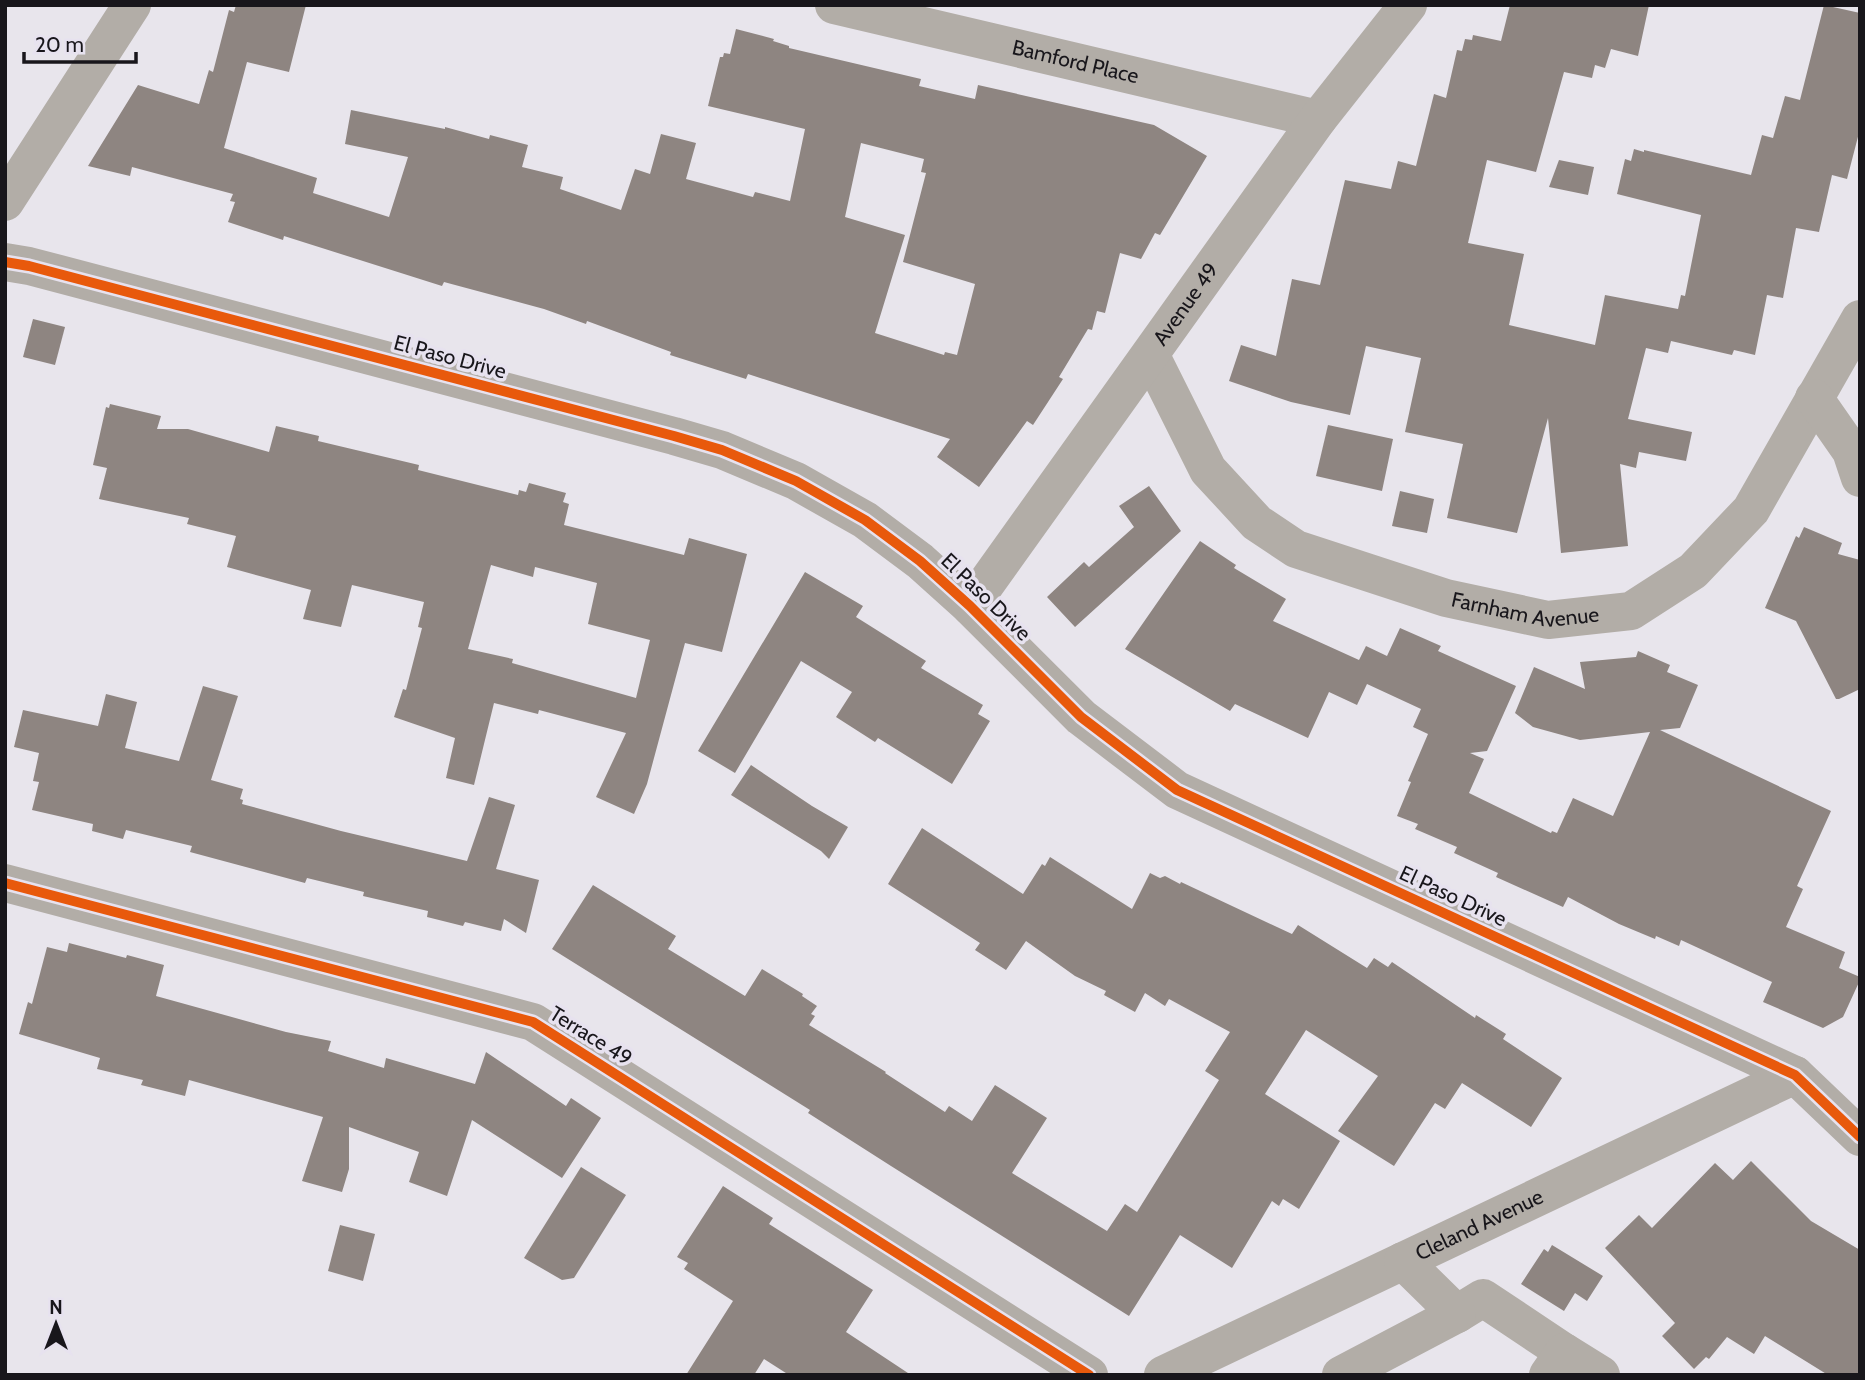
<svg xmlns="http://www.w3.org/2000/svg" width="1865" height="1380" font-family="Cabin,sans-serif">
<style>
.building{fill:#8e8581;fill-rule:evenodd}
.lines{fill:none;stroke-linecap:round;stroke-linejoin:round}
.minor{stroke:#b2ada7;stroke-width:38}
.cycleway-casing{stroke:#e7e2ef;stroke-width:15}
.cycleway{stroke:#e8590c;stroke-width:10}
.labels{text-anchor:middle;stroke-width:7;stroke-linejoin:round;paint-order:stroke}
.street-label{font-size:21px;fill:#18161b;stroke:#e7e2ef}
</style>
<rect width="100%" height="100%" fill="#e8e5ec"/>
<g class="building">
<path d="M236 5H306L289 72 247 62 224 148 317 178 313 193 389 217 408 157 345 144 351 110 445 129V127L489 139 490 135 528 145 522 167 563 177 560 189 621 210 635 169 650 174 661 134 696 143 686 179 753 197 755 192 790 201 805 129 708 106 720 57H723L724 53 730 54 736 29 774 39 773 41 789 46V48L921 79 919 86 975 99 978 85 1154 125 1207 156 1160 235 1155 233 1141 259 1120 253 1105 313 1097 311 1092 330 1088 329 1059 377 1063 379 1033 425 1027 421 979 487 937 457 950 439 748 374 746 379 670 355 671 352 587 321 586 324 544 309 444 282 442 286 284 236 283 240 228 222 235 202 230 201 233 194 132 167 130 176 88 166 138 85 199 104 209 70 213 72 229 10 234 12ZM861 143 924 159 921 172 926 173 903 262 975 284 957 355 945 352 944 355 875 333 905 235 845 217Z"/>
<path d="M1510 5H1649L1638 56 1611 49 1605 68 1595 65 1592 78 1564 72 1536 172 1487 160 1468 243 1524 254 1509 325 1595 345 1605 295 1678 309 1681 295 1685 296 1701 215 1617 194 1625 159 1631 161 1634 149 1644 152V150L1751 175 1762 135 1773 138 1785 96 1800 100 1824 5 1860 13V129L1847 179 1832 175 1819 232 1796 228 1783 298 1767 295 1755 355 1734 350 1732 355 1671 341 1668 353 1646 348 1628 419 1692 432 1686 461 1639 452 1636 468 1620 464 1628 546 1561 553 1548 418 1517 533 1447 518 1463 444 1405 432 1421 358 1366 346 1350 415 1291 402 1229 381 1241 345 1276 356 1292 279 1320 285 1345 180 1391 189 1398 161 1416 166 1434 94 1446 98 1457 50 1462 51 1465 39 1472 40 1473 35 1501 41Z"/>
<path d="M1559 160 1594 167 1588 195 1549 187Z"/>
<path d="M33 319 65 327 55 365 23 357Z"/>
<path d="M110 404 161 416 157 429H188L269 452 276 426 319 436 318 441 419 465 418 470 518 495 519 490 526 492 529 483 566 493 563 502 569 504 564 525 684 555 689 538 747 554 722 652 685 643 647 784 634 814 596 797 626 733 539 710 538 714 494 703 474 785 446 778 455 738 394 717 403 689 406 690 422 628 418 627 424 602 352 585 341 627 303 619 311 590 227 567 236 536 187 524 189 518 99 499 107 468 93 465 106 407 109 408ZM491 565 533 577 535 567 597 583 588 624 650 640 636 698 512 663 513 659 468 649Z"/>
<path d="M1328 425 1393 439 1382 491 1316 476Z"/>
<path d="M1149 486 1181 531 1075 627 1047 597 1084 562 1089 567 1134 527 1119 506Z"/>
<path d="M1400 491 1434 499 1427 533 1392 526Z"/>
<path d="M1804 527 1842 543 1838 554 1860 560V689L1839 699H1836L1796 621 1765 608 1796 536 1799 538Z"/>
<path d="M1200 541 1236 565 1234 568 1286 599 1273 621 1359 660 1366 646 1387 656 1400 628 1441 646 1438 651 1516 686 1487 751 1470 753 1484 759 1469 793 1551 833 1552 831 1557 833 1573 798 1613 816 1650 732 1580 740 1533 727 1515 713 1534 667 1585 689 1580 662 1636 657 1638 651 1670 665 1667 672 1698 685 1680 728 1660 730 1831 811 1797 886 1803 889 1786 927 1845 952 1839 968 1860 977V980L1843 1017 1823 1028 1763 1002 1772 982 1681 940 1679 946 1656 936 1655 939 1619 924 1568 897 1563 907 1496 877 1498 873 1454 853 1457 847 1415 829 1418 824 1397 816 1411 782 1408 781 1428 734 1413 727 1421 709 1367 684 1357 705 1329 692 1308 738 1235 704 1230 711 1125 649Z"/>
<path d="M805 572 863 606 856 617 926 661 921 668 983 705 978 714 990 721 952 784 878 738 875 742 836 717 852 692 801 661 735 773 698 751Z"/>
<path d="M203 686 238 696 211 780 243 789 240 799 243 800 242 804 341 831 467 861 489 797 515 805 496 869 539 880 526 933 504 919 501 931 465 922 463 926 427 917 428 911 363 896 364 892 307 878 305 883 190 852 192 846 126 830 123 839 92 831 93 824 32 810 39 782 33 781 39 753 14 747 23 710 98 726 106 694 137 702 125 748 179 761Z"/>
<path d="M751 765 812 806 848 827 829 859 821 851 731 795Z"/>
<path d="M922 828 1023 894 1042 864 1045 866 1050 857 1132 909 1150 873 1160 878 1165 876 1180 884 1181 882 1292 934 1298 925 1367 968 1374 958 1388 967 1392 962 1475 1018 1476 1015 1506 1034 1503 1039 1562 1078 1531 1127 1462 1083 1445 1109 1435 1103 1394 1166 1338 1131 1378 1076 1306 1030 1265 1094 1340 1141 1299 1209 1283 1199 1279 1206 1272 1201 1232 1268 1180 1235 1129 1316 891 1166 808 1113 810 1110 552 949 593 885 676 936 668 949 745 996 762 969 803 994 802 996 817 1006 811 1014 815 1016 809 1025 886 1072 885 1073 945 1112 949 1106 972 1121 995 1085 1047 1118 1012 1173 1107 1231 1125 1204 1137 1212 1219 1080 1205 1071 1230 1032 1169 999 1165 1006 1145 993 1135 1012 1104 995 1106 991 1075 976 1026 941 1006 970 975 950 980 943 888 884Z"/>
<path d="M69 943 126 958 127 955 164 965 156 996 286 1032 331 1041 328 1051 384 1068 386 1058 475 1084 486 1052 566 1106 571 1098 601 1118 562 1178 472 1120 447 1196 409 1182 419 1152 349 1127V1169L342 1192 302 1181 323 1117 189 1080 185 1096 141 1085 143 1080 97 1069 100 1058 19 1034 28 1002 32 1004 47 947 67 952Z"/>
<path d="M1751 1161 1811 1221 1860 1250V1375H1828L1765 1336 1754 1354 1727 1337 1709 1359 1706 1357 1694 1369 1662 1336 1675 1323 1605 1248 1639 1215 1652 1228 1715 1163 1733 1180Z"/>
<path d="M581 1167 626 1195 574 1278 562 1280 524 1258Z"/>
<path d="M723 1186 773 1218 769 1224 873 1290 846 1332 911 1375H789L764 1359 754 1375H686L733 1301 684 1269 688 1263 677 1257Z"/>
<path d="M340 1225 375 1234 363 1281 328 1271Z"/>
<path d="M1552 1245 1603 1276 1587 1301 1575 1293 1564 1311 1521 1284 1544 1249 1548 1252Z"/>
</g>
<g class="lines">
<g class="minor">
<path id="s1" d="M834 5 1318 119"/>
<path d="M5 202 132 5"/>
<path d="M5 262 29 266 674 436 722 450 796 481 865 520 920 561 970 606 1081 717 1177 790 1795 1075 1860 1137"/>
<path id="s2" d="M1151 356 1208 470 1257 523 1296 549 1446 598 1548 620 1631 611 1693 571 1751 510 1860 319"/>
<path d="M1814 398 1851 451 1860 478"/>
<path id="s3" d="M970 606 1318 119 1408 5"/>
<path d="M5 883 533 1022 1089 1375"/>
<path d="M1457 1314 1483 1298 1564 1352"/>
<path id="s4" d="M1163 1375 1795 1075"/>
<path d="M1341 1375 1457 1314 1403 1261"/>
<path d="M1548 1375 1564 1352 1601 1375"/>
</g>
<defs>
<g id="cycleway">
<path d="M5 262 29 266 674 436 722 450 796 481 865 520 920 561 970 606 1081 717 1177 790 1795 1075 1860 1137"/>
<path d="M5 883 533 1022 1089 1375"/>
</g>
</defs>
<use href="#cycleway" class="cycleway-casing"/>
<use href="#cycleway" class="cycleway"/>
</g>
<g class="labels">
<g class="street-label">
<text dy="7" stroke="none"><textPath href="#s1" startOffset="248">Bamford Place</textPath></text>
<text dy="7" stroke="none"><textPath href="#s3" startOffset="371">Avenue 49</textPath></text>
<text transform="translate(450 357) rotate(15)" y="7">El Paso Drive</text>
<text transform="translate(986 597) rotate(44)" y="7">El Paso Drive</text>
<text dy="7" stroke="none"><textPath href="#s2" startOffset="485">Farnham Avenue</textPath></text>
<text transform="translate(1453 896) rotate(25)" y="7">El Paso Drive</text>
<text transform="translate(591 1036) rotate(32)" y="7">Terrace 49</text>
<text dy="7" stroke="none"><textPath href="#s4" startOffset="350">Cleland Avenue</textPath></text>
</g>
</g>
<rect width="1865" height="1380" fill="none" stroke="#18161b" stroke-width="14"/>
<g transform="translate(56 1324)" stroke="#e7e2ef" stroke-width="5" paint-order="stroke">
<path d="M0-5L12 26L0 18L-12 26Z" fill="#18161b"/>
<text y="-10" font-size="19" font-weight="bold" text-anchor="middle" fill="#18161b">N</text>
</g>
<path d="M24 52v10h112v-10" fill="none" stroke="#18161b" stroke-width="3.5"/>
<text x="35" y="52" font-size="21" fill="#18161b" stroke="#e7e2ef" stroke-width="5" paint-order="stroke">20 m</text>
</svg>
